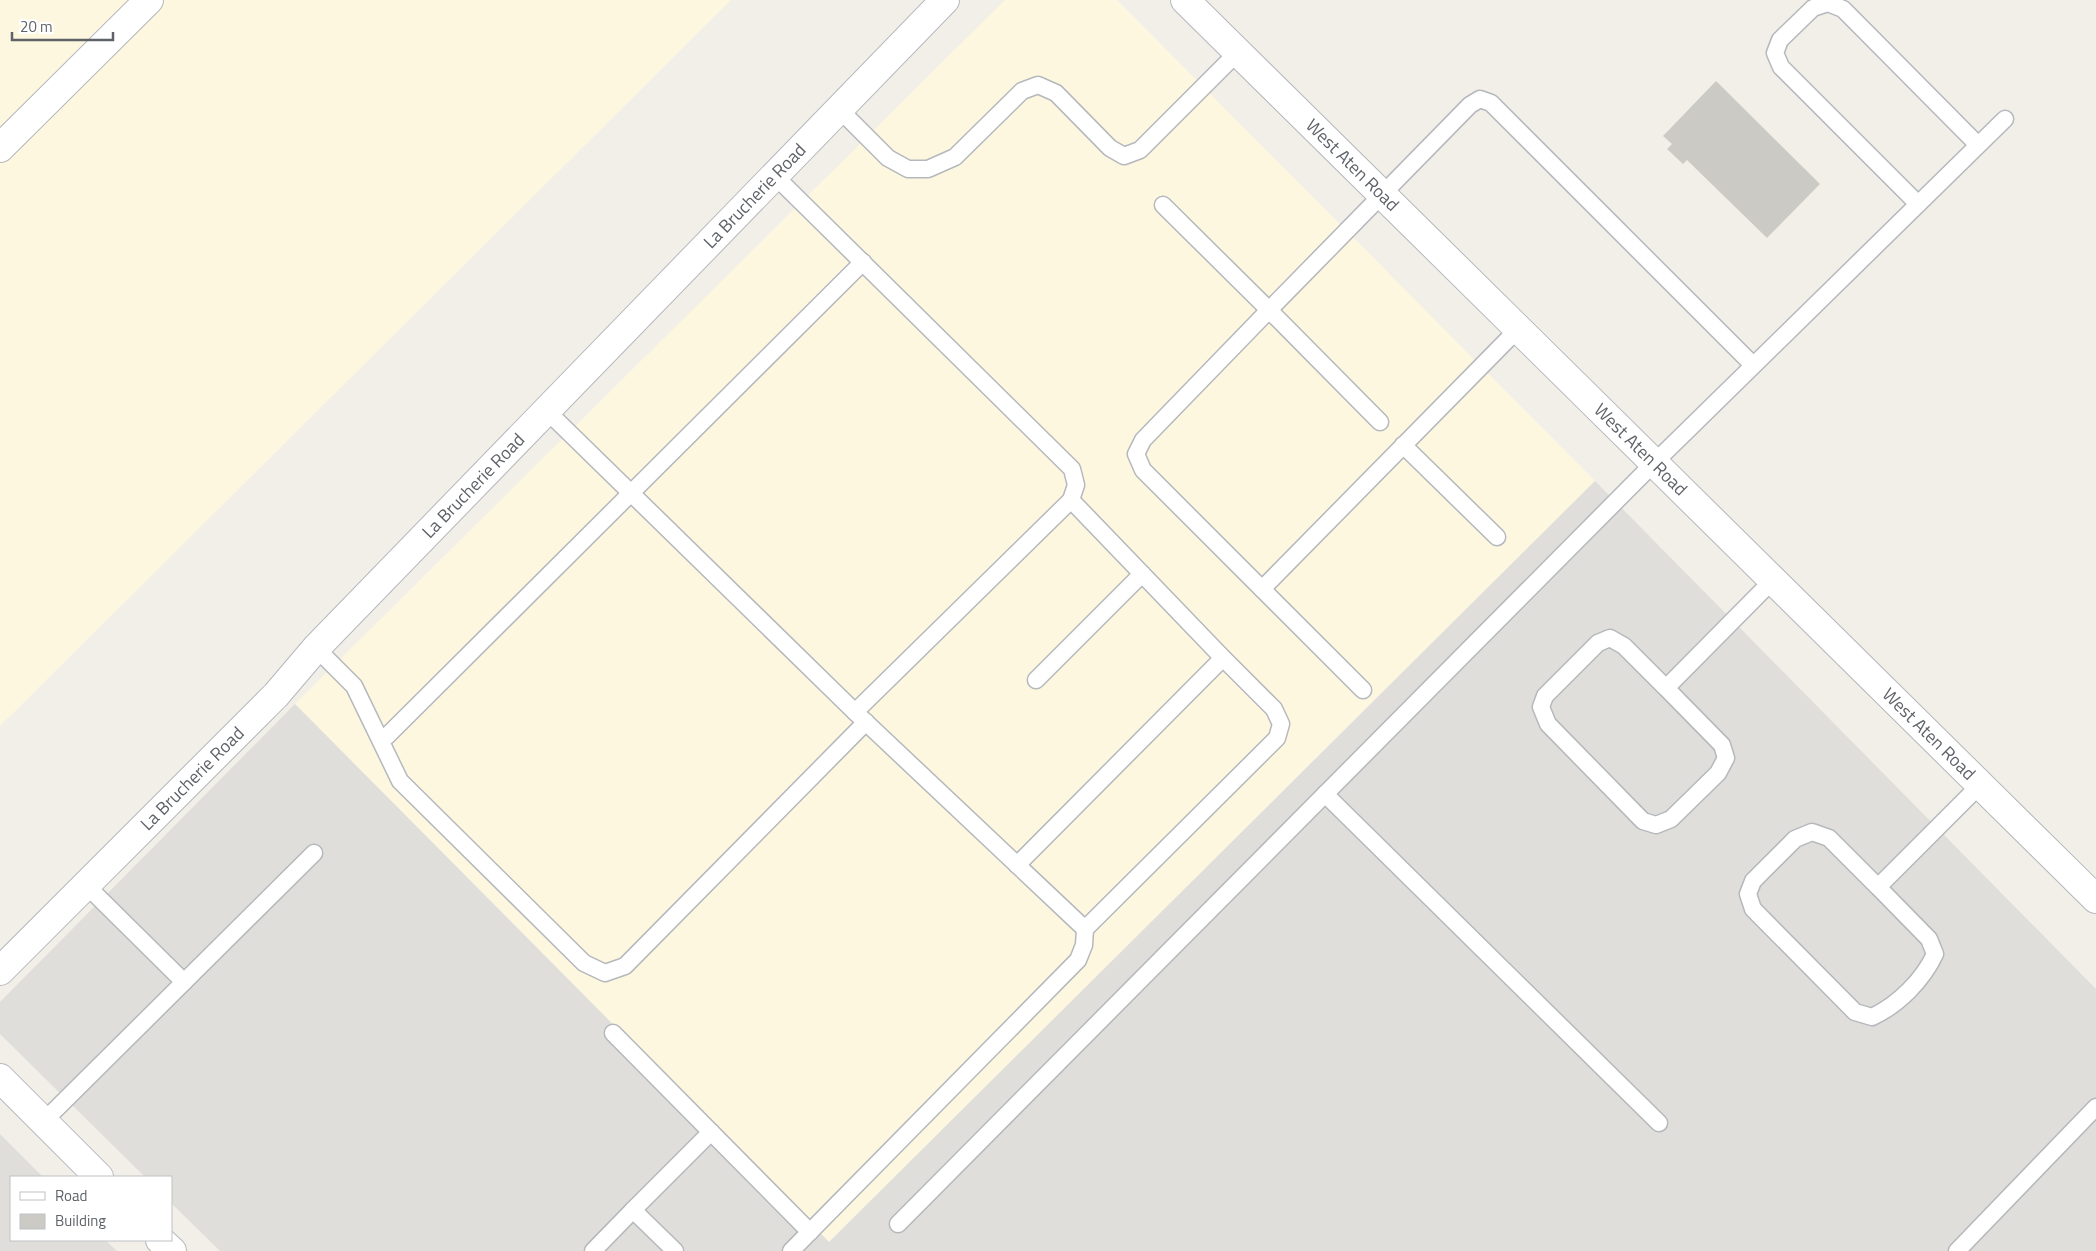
<svg xmlns="http://www.w3.org/2000/svg" width="2096" height="1251" font-family="'Titillium Web',sans-serif">
<style>
.commercial{fill:#fef7e0}
.industrial{fill:#e0deda}
.building{fill:#cccac5}
.lines{fill:none;stroke-linecap:round;stroke-linejoin:round}
.service-casing{stroke:#b5b8bc;stroke-width:19}
.minor-casing{stroke:#b5b8bc;stroke-width:30}
.tertiary-casing{stroke:#b5b8bc;stroke-width:30}
.service{stroke:#fff;stroke-width:16}
.minor{stroke:#fff;stroke-width:28}
.tertiary{stroke:#fff;stroke-width:28}
.labels{text-anchor:middle;stroke-width:5;stroke-linejoin:round;paint-order:stroke}
.street-label{font-size:18px;fill:#5f6368;stroke:#fff}
</style>
<rect width="100%" height="100%" fill="#f1efe8"/>
<g class="commercial">
<path d="M0 0H731L0 726Z"/>
<path d="M1005 0H1117L1595 481 829 1242 295 704Z"/>
</g>
<g class="industrial">
<path d="M1595 481 2096 989V1251H220L171 1203V1177H145L0 1034V1002L295 704 829 1242Z"/>
<path d="M0 1134 43 1177H11V1240H105L117 1251H0Z"/>
</g>
<path class="building" d="M1716 81 1820 184 1767 238 1687 160 1683 164 1667 149 1672 144 1663 136Z"/>
<g class="lines">
<defs>
<g id="service">
<path d="M839 109 888 158 908 169H928L955 157 1022 91 1038 85 1056 93 1110 148 1124 156 1140 150 1238 52"/>
<path d="M775 176 1072 469 1076 485 1071 500 855 712"/>
<path d="M1918 204 1781 67 1775 53 1780 40 1813 8 1828 3 1843 9 1978 145"/>
<path d="M1163 205 1269 310 1470 105 1480 99 1491 103 1753 365"/>
<path d="M547 411 855 712 1085 929 1277 738 1281 724 1274 709 1223 658 1071 500"/>
<path d="M1403 445 1497 537"/>
<path d="M1262 589 1518 329"/>
<path d="M316 648 354 686 400 781 584 963 605 973 625 966 866 722"/>
<path d="M1036 680 1142 574"/>
<path d="M1666 688 1722 745 1726 758 1718 773 1671 819 1656 825 1643 821 1548 724 1541 707 1545 696 1598 643 1610 638 1624 646 1666 688 1773 580"/>
<path d="M1363 690 1143 470 1136 454 1143 440 1269 310 1380 422"/>
<path d="M380 738 387 736 863 262"/>
<path d="M1325 794 1659 1123"/>
<path d="M1017 865 1223 658"/>
<path d="M86 885 184 982"/>
<path d="M1878 887 1929 939 1935 954C1923 980 1898 1005 1872 1017L1855 1012 1753 909 1748 894 1753 881 1795 839 1812 832 1829 838 1878 887 1980 785"/>
<path d="M613 1033 810 1232"/>
<path d="M43 1122 314 853"/>
<path d="M633 1210 711 1132"/>
<path d="M898 1224 1654 463 2005 119"/>
<path d="M593 1251 633 1210 675 1251"/>
<path d="M791 1251 1078 960 1084 945 1085 929"/>
<path d="M1957 1251 2096 1107"/>
</g>
<g id="minor">
<path d="M0 148 149 0"/>
<path id="s1" d="M0 971 276 695 316 648 945 0"/>
<path d="M0 1078 99 1177"/>
<path d="M160 1240 172 1251"/>
</g>
<g id="tertiary">
<path id="s2" d="M1185 0 2096 899"/>
</g>
</defs>
<use href="#service" class="service-casing"/>
<use href="#minor" class="minor-casing"/>
<use href="#tertiary" class="tertiary-casing"/>
<use href="#service" class="service"/>
<use href="#minor" class="minor"/>
<use href="#tertiary" class="tertiary"/>
</g>
<g class="labels">
<g class="street-label">
<text dy="6" stroke="none"><textPath href="#s2" startOffset="235">West Aten Road</textPath></text>
<text dy="6" stroke="none"><textPath href="#s1" startOffset="1082">La Brucherie Road</textPath></text>
<text dy="6" stroke="none"><textPath href="#s2" startOffset="640">West Aten Road</textPath></text>
<text dy="6" stroke="none"><textPath href="#s1" startOffset="678">La Brucherie Road</textPath></text>
<text dy="6" stroke="none"><textPath href="#s2" startOffset="1045">West Aten Road</textPath></text>
<text dy="6" stroke="none"><textPath href="#s1" startOffset="272">La Brucherie Road</textPath></text>
</g>
</g>
<rect x="10" y="1176" width="162" height="65" fill="#ffffff" stroke="#bfc1c3"/>
<rect x="20" y="1192" width="25" height="8" fill="#ffffff" stroke="#bfc1c3"/>
<text x="55" y="1201" font-size="15" fill="#5f6368">Road</text>
<rect x="20" y="1214" width="25" height="15" fill="#cccac5" stroke="#bfc1c3"/>
<text x="55" y="1226" font-size="15" fill="#5f6368">Building</text>
<path d="M12 32v8h101v-8" fill="none" stroke="#5f6368" stroke-width="2.5"/>
<text x="20" y="32" font-size="15" fill="#5f6368" stroke="#ffffff" stroke-width="4" paint-order="stroke">20 m</text>
</svg>
